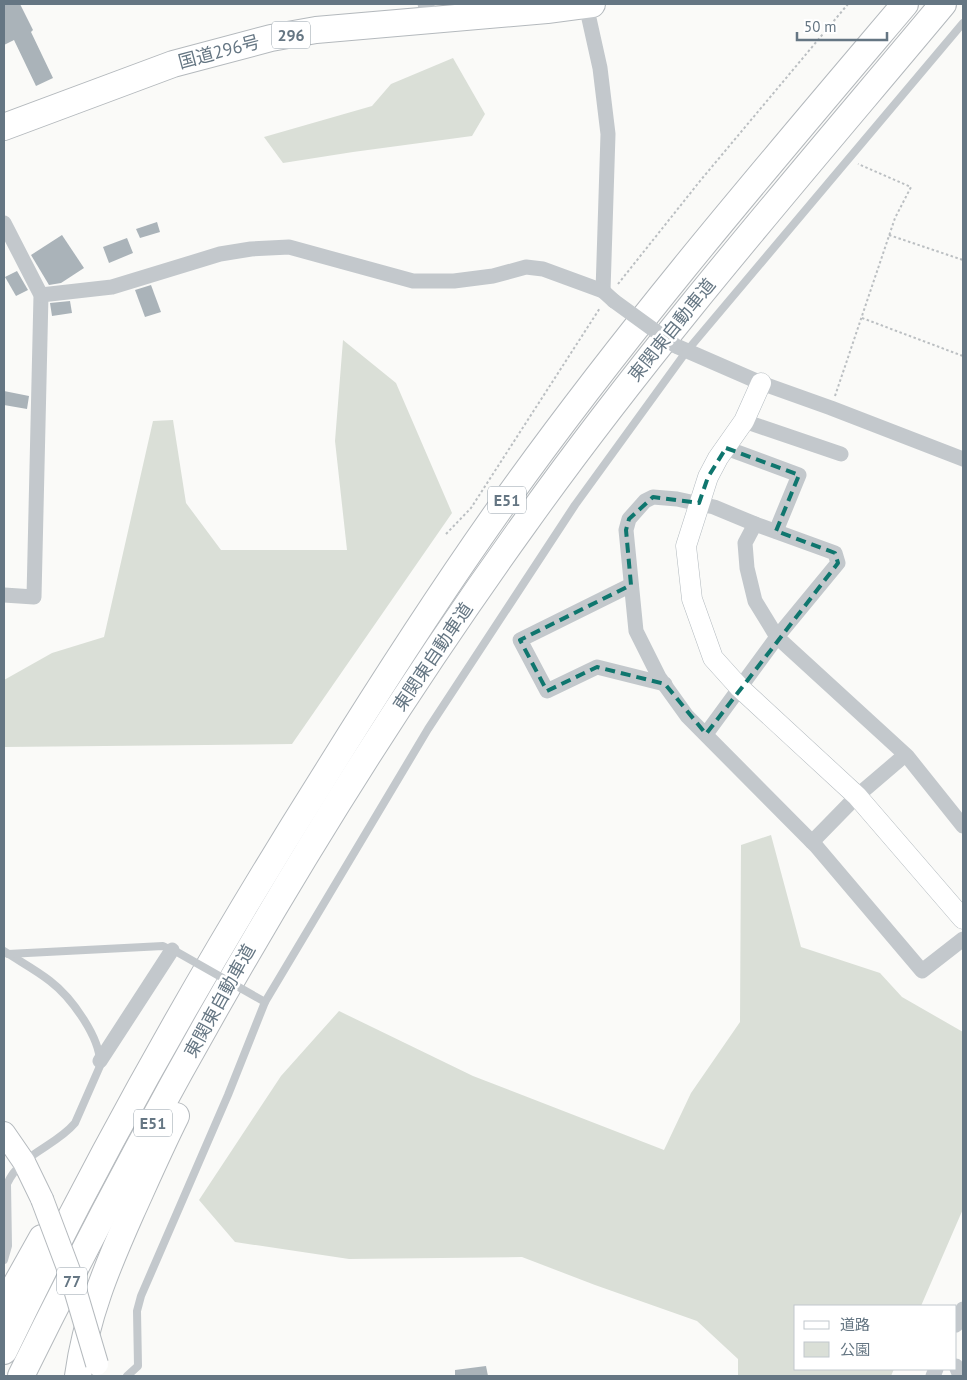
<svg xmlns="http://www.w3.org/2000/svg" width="967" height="1380" font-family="'PT Sans','Noto Sans JP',sans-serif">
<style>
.green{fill:#dadfd7}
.building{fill:#aab3b9}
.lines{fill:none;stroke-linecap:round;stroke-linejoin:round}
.secondary-casing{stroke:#b3babf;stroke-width:21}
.primary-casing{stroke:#b5babe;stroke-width:24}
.highway-casing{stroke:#b4b9bd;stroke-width:28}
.path{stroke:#bbbfc2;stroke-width:2;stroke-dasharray:2.5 2.5;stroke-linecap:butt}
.lane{stroke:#c3c8cc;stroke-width:8}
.street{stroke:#c3c8cc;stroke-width:15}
.secondary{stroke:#fff;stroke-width:20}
.primary{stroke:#fff;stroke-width:22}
.highway{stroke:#fff;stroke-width:26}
.primary-bridge-casing{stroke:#b5babe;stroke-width:24;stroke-linecap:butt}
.lane-bridge{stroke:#c3c8cc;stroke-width:8}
.street-bridge{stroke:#c3c8cc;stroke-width:15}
.primary-bridge{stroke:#fff;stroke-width:22}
.marked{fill:none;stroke:#0f766e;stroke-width:4;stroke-dasharray:10 6;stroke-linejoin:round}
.labels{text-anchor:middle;stroke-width:5;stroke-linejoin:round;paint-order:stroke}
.shield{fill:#fff;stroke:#939fa8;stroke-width:1}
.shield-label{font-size:16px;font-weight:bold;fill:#657683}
.street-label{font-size:18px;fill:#657683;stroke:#fff}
</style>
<rect width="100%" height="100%" fill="#fafaf8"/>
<g class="green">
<path d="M453 58 485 114 472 136 353 152 283 163 264 137 372 106 391 84Z"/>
<path d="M343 340 396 383 452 513 292 744 4 747V680L52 653 104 637 153 421 173 420 186 503 221 550H347L335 441Z"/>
<path d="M771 835 801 947 880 973 902 997 963 1032V1209L921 1306H796V1369H894L891 1376H738V1359L697 1321 595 1285 522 1257 349 1259 235 1242 199 1200 281 1076 339 1011 473 1076 664 1150 691 1093 740 1022 741 845Z"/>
</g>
<g class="building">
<path d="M4 4H20L33 30 31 32 53 78 36 86 14 40 4 45Z"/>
<path d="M157 222 160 232 140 238 136 229Z"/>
<path d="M62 235 84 268 61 283 49 285 31 255Z"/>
<path d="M127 238 133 253 109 263 103 247Z"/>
<path d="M17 271 28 290 16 296 5 277Z"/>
<path d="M151 285 161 312 145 317 135 290Z"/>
<path d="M70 301 72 313 52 316 50 303Z"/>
<path d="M4 391 29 396 27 409 4 405Z"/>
<path d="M486 1366 488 1376H455V1370Z"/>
</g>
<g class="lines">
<defs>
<path id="secondary" d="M761 383 744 421 718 458 708 477 686 546 692 599 713 658 740 688 857 796 963 919"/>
<path id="primary" d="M4 1133 24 1162 42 1199"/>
<g id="highway">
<path d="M4 127 173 64 271 38 316 30 547 10 592 4"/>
<path d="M4 1306 42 1238"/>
<path d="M4 1351C98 1155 206 964 322 780 379 688 438 596 501 507 626 331 766 168 905 4"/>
<path d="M21 1376C167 1080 332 791 525 523 654 342 801 174 943 4"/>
<path d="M78 1376C86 1317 107 1267 131 1213 146 1180 160 1148 176 1116"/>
</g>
</defs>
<use href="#secondary" class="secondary-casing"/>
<use href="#primary" class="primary-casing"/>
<use href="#highway" class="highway-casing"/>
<g class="path">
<path d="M889 235 963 260"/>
<path d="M618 284 700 181 848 4"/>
<path d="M862 318 963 356"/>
<path d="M835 396 895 218 911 187 858 164"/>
<path d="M446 534 471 508 600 308"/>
</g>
<g class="lane">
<path d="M4 951C19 961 36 970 50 981 71 997 102 1039 100 1066L75 1123C55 1147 20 1154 7 1184L8 1246 4 1260"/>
<path d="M8 954 163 946 173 951"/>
<path d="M127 1376 138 1366 137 1311 141 1296 228 1095 265 1002 428 729 575 505 686 352 963 23"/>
</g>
<g class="street">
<path d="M425 4 427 6 430 19"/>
<path d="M586 5 600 68 608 134 603 291"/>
<path d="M4 223 41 295 34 597 4 595"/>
<path d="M41 295 112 287 220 254 251 249 289 247 413 281H454L493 276 526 267 543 269 603 291 614 301"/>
<path d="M676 346 761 383 831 408 963 459"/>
<path d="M744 421 841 454"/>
<path d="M726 448 799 475 776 531"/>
<path d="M755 524 745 543 747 568 755 601 777 637 907 756 963 826"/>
<path d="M631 585 520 640 547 691 597 667 665 684"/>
<path d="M706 734 777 637 838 563 835 553 755 524 714 507 677 499 653 497 645 501 629 519 626 530 636 631 659 677 687 716 816 846 922 971 963 939"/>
<path d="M812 842 857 796 905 755"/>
<path d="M100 1061 172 950"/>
<path d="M956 1325 963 1309"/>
<path d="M956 1366 960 1376"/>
<path d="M933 1376 936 1369"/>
</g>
<use href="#secondary" class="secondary"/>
<use href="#primary" class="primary"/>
<use href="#highway" class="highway"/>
<defs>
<path id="primary-bridge" d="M42 1199 71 1276 97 1364"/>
</defs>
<use href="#primary-bridge" class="primary-bridge-casing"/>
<path class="lane-bridge" d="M177 952 265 1002"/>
<path class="street-bridge" d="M614 301 676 346"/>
<use href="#primary-bridge" class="primary-bridge"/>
</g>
<path class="marked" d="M726 448 799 475 776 531 835 553 838 563 706 734 665 684 597 667 547 691 520 640 631 585 626 530 629 519 653 497 699 503 708 477Z"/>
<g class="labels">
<g class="shield">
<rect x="272" y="21.5" width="38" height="27" rx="4"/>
<rect x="488" y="486.5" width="38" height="27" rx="4"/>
<rect x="134" y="1109.5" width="38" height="27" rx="4"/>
<rect x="57" y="1267.5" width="30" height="27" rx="4"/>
</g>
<g class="shield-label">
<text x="291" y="41">296</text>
<text x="507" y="506">E51</text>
<text x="153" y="1129">E51</text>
<text x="72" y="1287">77</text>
</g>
<g class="street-label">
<text transform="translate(219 52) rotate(-15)" y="6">国道296号</text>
<text transform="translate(672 330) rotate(-51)" y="6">東関東自動車道</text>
<text transform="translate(433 657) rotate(-56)" y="6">東関東自動車道</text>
<text transform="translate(220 1001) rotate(-61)" y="6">東関東自動車道</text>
</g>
</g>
<rect width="967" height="1380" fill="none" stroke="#657683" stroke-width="10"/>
<rect x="794" y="1305" width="162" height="65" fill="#ffffff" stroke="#c1c8cd"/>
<rect x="804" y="1321" width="25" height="8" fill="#ffffff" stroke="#c1c8cd"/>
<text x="840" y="1330" font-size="15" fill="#657683">道路</text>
<rect x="804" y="1342" width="25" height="15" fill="#dadfd7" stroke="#c1c8cd"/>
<text x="840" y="1355" font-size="15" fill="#657683">公園</text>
<path d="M797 32v8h90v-8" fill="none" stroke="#657683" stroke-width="2.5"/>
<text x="804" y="32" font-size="15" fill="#657683" stroke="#ffffff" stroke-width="4" paint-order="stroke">50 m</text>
</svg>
